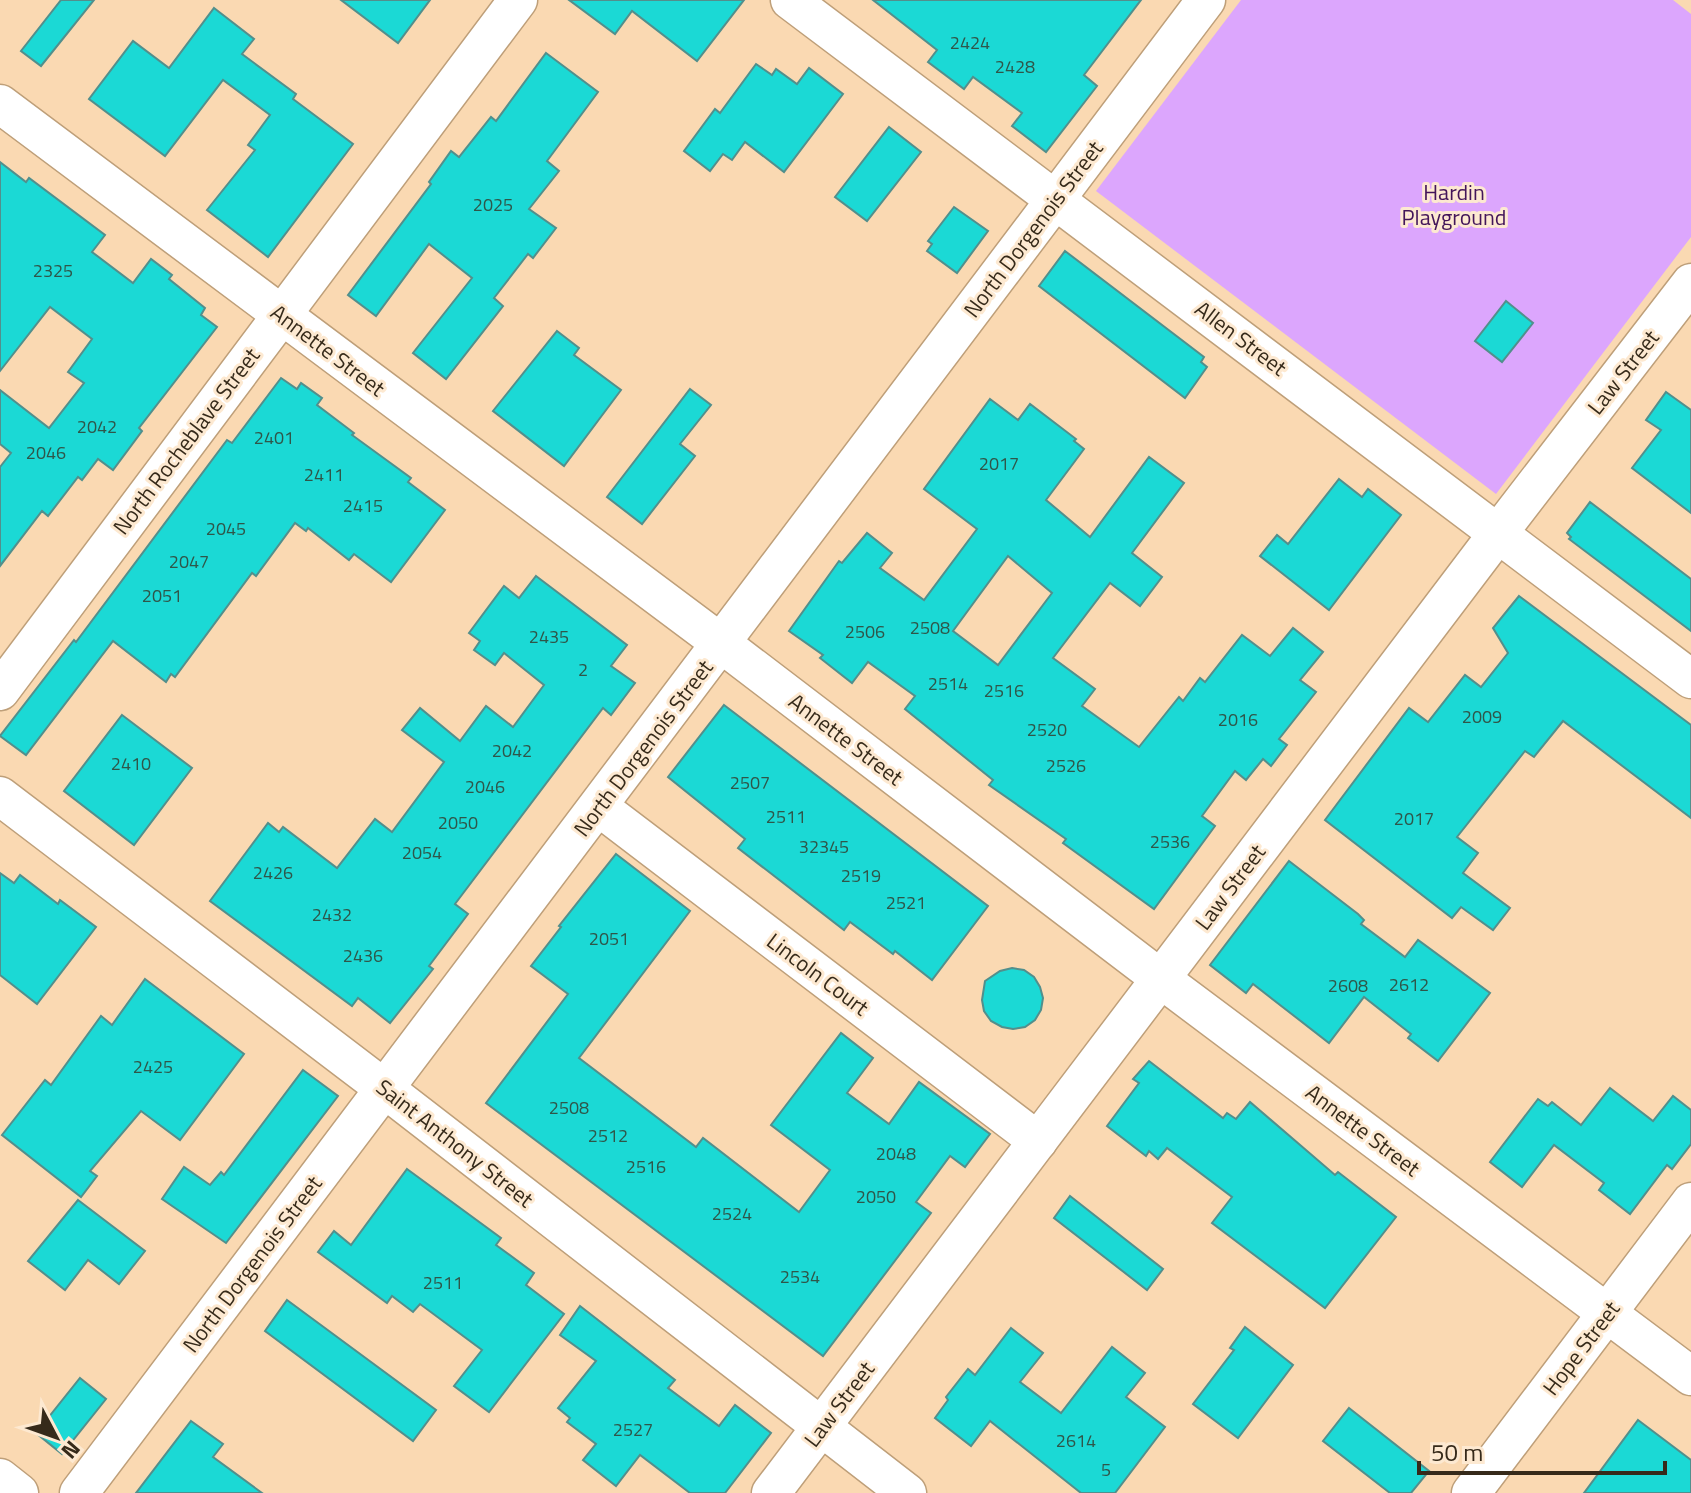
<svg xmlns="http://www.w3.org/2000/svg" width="1691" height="1493" font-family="'Titillium Web',sans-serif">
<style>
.green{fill:#dca6fd}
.building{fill:#1bd9d5;stroke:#528f8c;stroke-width:2;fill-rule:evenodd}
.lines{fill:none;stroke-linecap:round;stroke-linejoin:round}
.minor-casing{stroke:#be9f79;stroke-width:41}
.minor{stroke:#fff;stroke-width:38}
.labels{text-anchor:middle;stroke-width:6;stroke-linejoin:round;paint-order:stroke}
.number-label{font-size:18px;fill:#2f5649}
.park-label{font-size:22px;fill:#431559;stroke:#fde9d1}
.street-label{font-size:22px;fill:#362a1a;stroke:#fde9d1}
</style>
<rect width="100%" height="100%" fill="#fad9b2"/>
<path class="green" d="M1241 0H1673L1691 14V237L1496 494 1096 191Z"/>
<g class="building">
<path d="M61 0H94L41 66 21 51Z"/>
<path d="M341 0H430L398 43Z"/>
<path d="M569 0H744L697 61 632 11 615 34Z"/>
<path d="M873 0H1141L1084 75 1097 86 1046 152 1012 126 1022 113 973 77 964 89 928 62 937 50Z"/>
<path d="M214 8 254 39 242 54 296 94 293 99 353 144 268 257 207 210 255 150 248 145 270 115 223 80 165 156 89 99 133 41 169 68Z"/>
<path d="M546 53 598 92 547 161 559 171 529 209 556 228 533 258 528 254 494 298 503 306 446 379 413 353 472 278 429 244 376 316 348 295 431 184 429 182 451 151 459 157 491 117 496 121Z"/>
<path d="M756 64 772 75 776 69 797 84 809 68 843 94 784 172 745 142 732 160 723 154 710 171 684 151 715 109 720 113Z"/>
<path d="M889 127 921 152 867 221 835 197Z"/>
<path d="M0 162 26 182 29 178 105 235 92 252 133 283 151 259 172 275 169 279 205 308 201 315 217 327 139 428 142 431 113 470 98 459 82 480 78 477 48 516 42 511 0 566V467L11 453 0 444V390L49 428 84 383 68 372 92 339 50 307 0 371Z"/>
<path d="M954 207 988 231 957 273 927 251 932 244 928 241Z"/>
<path d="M1065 251 1204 357 1201 362 1207 367 1185 398 1039 286Z"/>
<path d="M1506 301 1533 323 1502 362 1475 341Z"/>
<path d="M557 331 579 348 574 355 621 390 564 466 493 411Z"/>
<path d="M281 378 297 389 301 383 322 398 317 405 354 433 352 435 411 478 408 482 445 510 391 582 354 554 349 560 308 528 306 531 295 523 256 576 252 573 175 677 171 674 166 682 113 641 26 755 0 736 74 640 76 642 227 440 232 443Z"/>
<path d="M690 389 711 405 680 444 695 456 642 524 607 497Z"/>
<path d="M1666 392 1691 410V513L1632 468 1661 430 1646 420Z"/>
<path d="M990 399 1018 420 1030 404 1076 439 1074 441 1084 449 1046 500 1090 537 1149 457 1184 483 1132 553 1162 577 1140 606 1110 583 1053 658 1095 689 1082 706 1139 747 1179 697 1183 701 1200 678 1205 682 1242 635 1270 656 1293 628 1323 652 1300 680 1316 692 1279 739 1287 745 1271 766 1263 759 1246 780 1235 771 1202 816 1215 826 1154 909 1063 843 1066 839 989 785 993 780 905 709 915 696 868 662 852 683 820 658 823 655 789 631 839 561 842 563 867 533 892 553 880 568 924 600 977 529 924 489ZM1008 556 1052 593 998 665 953 631Z"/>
<path d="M1339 479 1362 497 1368 489 1401 515 1329 610 1260 556 1277 535 1288 544Z"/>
<path d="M1590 502 1691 579V631L1569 539 1571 537 1567 533Z"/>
<path d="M536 576 627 645 611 666 635 683 611 715 603 708 455 904 468 914 429 966 433 969 390 1023 358 998 352 1006 210 901 268 823 279 832 283 827 337 868 375 819 392 832 444 762 402 730 420 708 460 741 486 706 513 727 544 685 504 653 495 665 474 650 480 641 469 633 504 586 519 598Z"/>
<path d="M1519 596 1691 725V818L1563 721 1534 757 1525 751 1457 837 1478 853 1463 873 1510 908 1493 930 1461 907 1452 918 1325 820 1409 708 1428 722 1465 675 1481 687 1508 653 1493 628Z"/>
<path d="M724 705 988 906 932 980 895 951 893 954 850 922 844 930 738 848 745 839 668 777Z"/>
<path d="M122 715 192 768 134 845 64 791Z"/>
<path d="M616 854 690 911 579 1058 696 1147 703 1138 799 1212 830 1170 771 1125 841 1033 873 1058 847 1093 889 1124 919 1082 990 1134 965 1167 950 1156 916 1202 931 1213 823 1356 486 1103 568 994 531 966 561 927 559 926Z"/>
<path d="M1289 861 1358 914 1364 920 1361 924 1405 957 1418 940 1490 993 1438 1061 1408 1038 1411 1034 1364 997 1329 1043 1253 984 1246 993 1210 965Z"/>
<path d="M0 873 14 883 20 875 58 904 60 900 96 927 37 1004 0 975Z"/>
<path d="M1012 968 1024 970 1034 977 1040 987 1043 998 1041 1010 1035 1020 1025 1027 1013 1029 1002 1027 991 1021 984 1011 982 1000 985 981 1000 971Z"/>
<path d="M145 979 244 1054 180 1140 141 1111 90 1171 97 1176 81 1197 2 1135 45 1080 51 1085 101 1016 112 1025Z"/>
<path d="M1149 1061 1223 1118 1227 1113 1236 1119 1250 1102 1335 1175 1338 1172 1396 1217 1325 1308 1212 1223 1232 1197 1167 1148 1158 1159 1149 1151 1146 1156 1107 1126 1139 1083 1133 1079Z"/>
<path d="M303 1070 338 1096 226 1243 162 1199 184 1167 210 1185 221 1172 224 1175Z"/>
<path d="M1610 1088 1653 1121 1673 1096 1691 1110V1144L1672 1169 1667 1165 1630 1214 1599 1190 1604 1183 1554 1145 1522 1187 1490 1162 1538 1099 1548 1106 1552 1102 1581 1125Z"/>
<path d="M407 1169 501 1238 496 1245 534 1273 526 1285 564 1314 489 1412 454 1386 482 1350 420 1304 413 1312 392 1296 387 1303 318 1252 334 1231 351 1245Z"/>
<path d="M1070 1196 1163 1269 1147 1290 1054 1218Z"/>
<path d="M78 1200 145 1251 119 1284 88 1260 65 1290 28 1261Z"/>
<path d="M287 1300 436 1410 413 1441 265 1331Z"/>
<path d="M580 1306 675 1380 668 1388 719 1426 735 1405 771 1433 725 1493H690L640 1455 616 1486 583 1460 596 1444 567 1422 570 1418 558 1408 596 1361 560 1335Z"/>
<path d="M1245 1327 1293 1365 1238 1438 1193 1404 1234 1350 1230 1348Z"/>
<path d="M1011 1328 1043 1353 1020 1382 1061 1413 1112 1347 1145 1373 1126 1397 1165 1427 1115 1493H1081L990 1421 971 1446 935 1418 948 1400 946 1397 968 1369 975 1375Z"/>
<path d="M80 1378 106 1399 62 1454 36 1433Z"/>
<path d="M1349 1408 1429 1471 1411 1493H1390L1323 1441Z"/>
<path d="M1638 1420 1691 1460V1493H1584Z"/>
<path d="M191 1421 223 1444 213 1457 262 1493H136Z"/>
</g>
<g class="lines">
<defs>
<g id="minor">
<path d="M790 0 1691 679"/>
<path d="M0 104 722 644 1161 979 1691 1376"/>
<path d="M0 691 518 0"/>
<path d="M0 796 385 1089 907 1493"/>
<path d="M599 807 1038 1141"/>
<path d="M0 1478 19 1493"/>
<path d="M79 1493 1206 0"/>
<path d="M771 1493 1499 532 1691 283"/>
<path d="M1471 1493 1691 1202"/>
</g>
</defs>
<use href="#minor" class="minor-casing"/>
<use href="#minor" class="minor"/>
</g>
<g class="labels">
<g class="number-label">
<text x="970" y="49">2424</text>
<text x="1015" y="73">2428</text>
<text x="493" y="211">2025</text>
<text x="53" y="277">2325</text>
<text x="97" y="433">2042</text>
<text x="274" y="444">2401</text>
<text x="46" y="459">2046</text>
<text x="999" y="470">2017</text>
<text x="324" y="481">2411</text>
<text x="363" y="512">2415</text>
<text x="226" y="535">2045</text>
<text x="189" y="568">2047</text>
<text x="162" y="602">2051</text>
<text x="930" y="634">2508</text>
<text x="865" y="638">2506</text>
<text x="549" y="643">2435</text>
<text x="583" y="676">2</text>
<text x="948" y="690">2514</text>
<text x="1004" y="697">2516</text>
<text x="1482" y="723">2009</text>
<text x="1238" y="726">2016</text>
<text x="1047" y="736">2520</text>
<text x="512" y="757">2042</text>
<text x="131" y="770">2410</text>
<text x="1066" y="772">2526</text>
<text x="750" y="789">2507</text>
<text x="485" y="793">2046</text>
<text x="786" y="823">2511</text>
<text x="1414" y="825">2017</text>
<text x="458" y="829">2050</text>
<text x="1170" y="848">2536</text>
<text x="824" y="853">32345</text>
<text x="422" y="859">2054</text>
<text x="273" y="879">2426</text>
<text x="861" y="882">2519</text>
<text x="906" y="909">2521</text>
<text x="332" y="921">2432</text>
<text x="609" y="945">2051</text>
<text x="363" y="962">2436</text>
<text x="1409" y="991">2612</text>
<text x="1348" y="992">2608</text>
<text x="153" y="1073">2425</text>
<text x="569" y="1114">2508</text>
<text x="608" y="1142">2512</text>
<text x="896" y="1160">2048</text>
<text x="646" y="1173">2516</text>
<text x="876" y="1203">2050</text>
<text x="732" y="1220">2524</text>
<text x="800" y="1283">2534</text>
<text x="443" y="1289">2511</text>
<text x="633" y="1436">2527</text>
<text x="1076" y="1447">2614</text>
<text x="1106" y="1476">5</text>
</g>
<g class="park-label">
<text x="1454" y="200">Hardin<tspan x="1454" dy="25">Playground</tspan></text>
</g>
<g class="street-label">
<text transform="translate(1033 229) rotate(-53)" y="8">North Dorgenois Street</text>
<text transform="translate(1241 338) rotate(37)" y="8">Allen Street</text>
<text transform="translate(328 350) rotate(37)" y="8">Annette Street</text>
<text transform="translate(1623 372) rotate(-52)" y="8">Law Street</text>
<text transform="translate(186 441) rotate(-53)" y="8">North Rocheblave Street</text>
<text transform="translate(846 739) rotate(37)" y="8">Annette Street</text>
<text transform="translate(643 748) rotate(-53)" y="8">North Dorgenois Street</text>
<text transform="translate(1230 887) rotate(-53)" y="8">Law Street</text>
<text transform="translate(818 974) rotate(37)" y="8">Lincoln Court</text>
<text transform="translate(1363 1130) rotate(37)" y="8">Annette Street</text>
<text transform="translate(455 1143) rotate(38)" y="8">Saint Anthony Street</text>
<text transform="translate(252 1264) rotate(-53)" y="8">North Dorgenois Street</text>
<text transform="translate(1581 1348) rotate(-53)" y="8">Hope Street</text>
<text transform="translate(839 1404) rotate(-53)" y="8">Law Street</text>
</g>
</g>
<g transform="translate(56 1437) rotate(131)" stroke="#fde9d1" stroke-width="6" paint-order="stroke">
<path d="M0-6L14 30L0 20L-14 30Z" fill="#362a1a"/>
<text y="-12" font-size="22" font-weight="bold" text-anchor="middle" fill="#362a1a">N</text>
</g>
<path d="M1419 1461v12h246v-12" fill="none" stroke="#362a1a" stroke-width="4"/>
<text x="1431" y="1461" font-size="24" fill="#362a1a" stroke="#fde9d1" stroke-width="6" paint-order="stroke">50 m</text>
</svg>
